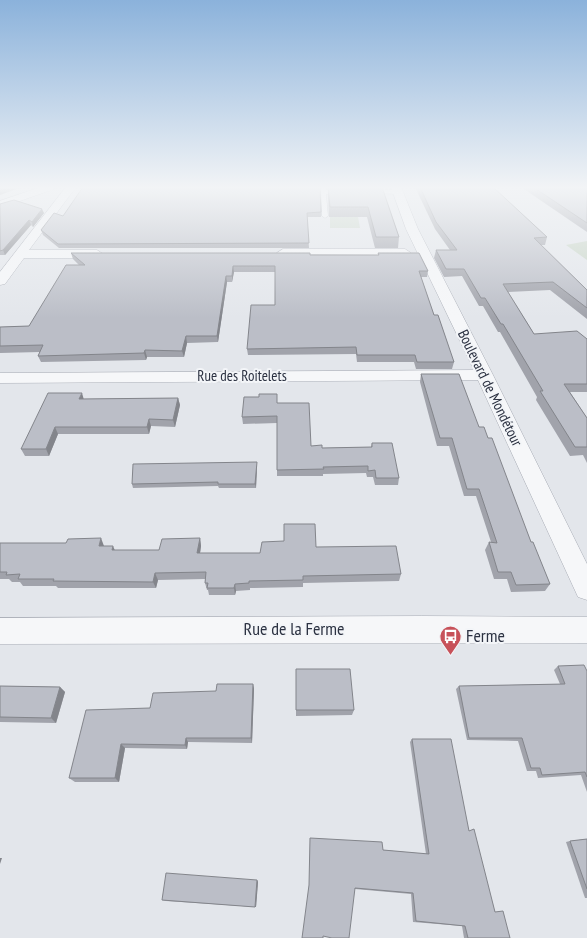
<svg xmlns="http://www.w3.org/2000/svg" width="587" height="938" font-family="'PT Sans Narrow',sans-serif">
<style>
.green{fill:#c7d4c5}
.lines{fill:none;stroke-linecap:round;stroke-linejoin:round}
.service-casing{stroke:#a8acb5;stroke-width:1}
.minor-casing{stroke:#a8acb5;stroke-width:1}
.tertiary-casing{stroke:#a8acb5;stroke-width:1}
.service{fill:#f6f7f9;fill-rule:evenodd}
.minor{fill:#f6f7f9;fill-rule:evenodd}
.tertiary{fill:#f6f7f9;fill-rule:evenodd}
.wall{fill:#a1a3ab}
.shaded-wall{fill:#83858b}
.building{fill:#bbbec7;stroke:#83858b}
.labels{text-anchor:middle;stroke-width:4;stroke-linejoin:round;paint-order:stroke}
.street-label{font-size:15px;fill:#2c3242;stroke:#f3f5f8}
.near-street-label{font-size:18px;fill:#2c3242;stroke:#f3f5f8}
.near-poi-label{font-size:18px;fill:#2c3242;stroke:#f3f5f8;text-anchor:start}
</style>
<rect width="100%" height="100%" fill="#e3e6eb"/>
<g class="green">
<path d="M330 217H358L360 228H330Z"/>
<path d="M587 241V260L566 245Z"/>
</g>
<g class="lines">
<defs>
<g id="service">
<path d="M321 187H325L326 190H341L344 192 341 194H326L328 216 325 218 322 216Z"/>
<path d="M371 190H398L401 192 398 194 369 193Z"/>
</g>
<g id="minor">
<path d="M41 187H55L54 189 0 208V201Z"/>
<path d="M66 187H76L29 250H97L103 254 97 258H24L5 284 0 285V272Z"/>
<path d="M391 187H401L418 229 493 375 587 564V600L578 597 478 380 0 383V373L474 370 406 229Z"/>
<path d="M283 249H405L411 253 405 257 279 256 277 253Z"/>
</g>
<path id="tertiary" d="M422 616 587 617V643L0 644V618Z"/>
</defs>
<use href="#service" class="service-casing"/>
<use href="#minor" class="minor-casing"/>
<use href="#tertiary" class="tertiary-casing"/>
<use href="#service" class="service"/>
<use href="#minor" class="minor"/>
<use href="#tertiary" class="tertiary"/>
</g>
<g class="wall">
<path d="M326 187H382L399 237 398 248H375L367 217H329L328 196V188H327Z"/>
<path d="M415 187H493L547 237 545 245H541L587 290V319L550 290 508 292 534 334 587 339V392H570L587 418V463L583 455 570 456 536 400 537 397 500 332H498L483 306H479L462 276 444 277 434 258 436 250H450L435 229Z"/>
<path d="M521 187H587V232Z"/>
<path d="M0 204 44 213 33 227 31 225 5 255H0Z"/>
<path d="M321 212V217H307L309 248H59L43 235 41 230 63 216Z"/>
<path d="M71 253 378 255V253L428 271 427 277H421L434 315 454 362 452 369H416L414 362H357L356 354 248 355 247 349 275 305V272H234L232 282H227L218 342 187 343 184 357H147L146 360 41 362 38 356 40 352 0 353V327L29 326 79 265 73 259Z"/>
<path d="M421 374 479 427 488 438 531 542 550 584 545 591 511 592 507 579H494L485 550 489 542H491L476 496H464L449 446H437L420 382Z"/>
<path d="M178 398 180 405 175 427 151 426 149 434H58L49 456H25L21 449 84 399Z"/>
<path d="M277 403 311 446 322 448 371 447 372 443 399 478 398 485H375L373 477H367L366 473 323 474V476H277V423L243 424 242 417Z"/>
<path d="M257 466 256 488H219L218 486 133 488 132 484Z"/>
<path d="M200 538 201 546 200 553H260L316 547 401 574 399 581 303 583V587L250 588V590L236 591 235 595H209L208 590H207L205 583V579L158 580 156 588H58L56 586H23L20 582H12L9 579H0V543L104 546 115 550H159Z"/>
<path d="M558 666 587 671V792L581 775 538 778 536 771H527L518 741 467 740 456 689 459 686 560 684 554 670Z"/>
<path d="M296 669 354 710 352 715 296 716Z"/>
<path d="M253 684 254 689 252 743 188 742 187 749 125 748 119 782H75L69 778 150 708 216 691Z"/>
<path d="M0 686 60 687 65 692 56 723 0 722Z"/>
<path d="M412 739 469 831 495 912 510 938H464L462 926 413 922 411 894 355 889 309 886 383 850 426 854 410 742Z"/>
<path d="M587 839V898H585L566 842 570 841Z"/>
<path d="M257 880 258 882 256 907 166 901 162 900Z"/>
</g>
<g class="shaded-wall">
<path d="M9 187H22L0 195V190Z"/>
<path d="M42 209 44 213 33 227 32 222Z"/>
<path d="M29 220 31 225 5 255 3 250Z"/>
<path d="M233 266 234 272 232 282V276Z"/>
<path d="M226 276 227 282 218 342 217 336Z"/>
<path d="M186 336 187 343 184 357 182 351Z"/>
<path d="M145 350 147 357 146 360 144 353Z"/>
<path d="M82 393 84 400 79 399Z"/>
<path d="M178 398 180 405 175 427 173 420Z"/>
<path d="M149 419 151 426 149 434 147 427Z"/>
<path d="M55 427 58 434 49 456 46 449Z"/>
<path d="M257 462V466L256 488 255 484Z"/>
<path d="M101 538 104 546H99Z"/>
<path d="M200 538 201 546 199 560 197 553Z"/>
<path d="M113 546 116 553 112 550Z"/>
<path d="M155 573 158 580 156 588 153 582Z"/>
<path d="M235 584 236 591 235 595 234 588Z"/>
<path d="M253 684 254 689 252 743 251 738Z"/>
<path d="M60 687 65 692 56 723 51 718Z"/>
<path d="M186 738 188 742 187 749 185 745Z"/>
<path d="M121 744 125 748 119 782 115 778Z"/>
<path d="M0 858H2L0 864Z"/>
<path d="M257 880 258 882 256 907H255Z"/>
</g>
<g class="building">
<path d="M0 187H9L0 190Z"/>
<path d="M83 187H320L321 212 307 213 309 243 58 244 41 230 54 213 63 216Z"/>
<path d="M328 187H382L399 237H376L368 207H330Z"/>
<path d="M420 187H493L547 237 534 238 587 290V308L553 282 503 284 534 334 577 331 587 339V384H564L587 418V447H575L540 391H543L503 324H501L485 298H481L464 269H446L436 250H457L436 222Z"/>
<path d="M533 187H587V223Z"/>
<path d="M14 200 42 209 32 222 29 220 3 250 0 251V204Z"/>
<path d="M71 253H310V255H379L378 253H419L428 271H419L434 315H438L454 362H417L415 355H357L356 347 247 349 251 305H275V266H233L232 276H226L217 336H186L182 351 145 350 144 353 38 356 43 345 0 346V327L29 326 66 265H85Z"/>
<path d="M421 374H459L479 427H484L488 438H492L531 542H533L550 584 516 585 511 572H498L489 542 497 543 479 489H467L452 438H440Z"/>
<path d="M48 393H82L79 399 178 398 173 420 149 419 147 427H55L46 449H21Z"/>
<path d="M259 394H277V403H309L311 446 322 445V448L372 447V443H392L399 478H376L375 470 368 471V466L323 467 324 469 277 470V416L242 417 244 397H259Z"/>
<path d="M257 462 255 484H218V482L132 484 133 464Z"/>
<path d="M284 524H315L316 547 396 546 401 574 303 576V580L249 581V583L235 584 234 588H207L208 583H205L206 572 155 573 153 582 53 581 54 579H18L20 574 6 575 7 572H0V543H66L68 539 101 538 99 546H113L112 550H159L162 539 200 538 197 553H260L262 542 284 541Z"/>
<path d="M584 665 587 671V777L585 772 542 775 540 768H531L522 738H469L459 686 565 684 558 666Z"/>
<path d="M296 669H350L354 710H296Z"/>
<path d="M217 684H253L251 738H186L185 745 121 744 115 778H69L86 710 150 708 153 693 216 691Z"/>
<path d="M0 686 60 687 51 718 0 717Z"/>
<path d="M412 739H451L469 831 474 829 495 912 503 911 510 938H468L465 926 416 921 413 893 355 888 349 938H332L323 936V938H302L309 885 310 838 382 842 383 850 429 854Z"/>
<path d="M587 839V889L570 841Z"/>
<path d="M166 873 257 880 255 907 162 900Z"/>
</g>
<linearGradient id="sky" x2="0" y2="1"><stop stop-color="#8bb2db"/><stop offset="0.59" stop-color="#f2f4f6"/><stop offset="1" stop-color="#f2f4f6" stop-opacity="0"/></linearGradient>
<rect width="587" height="318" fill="url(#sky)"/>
<defs>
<symbol id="bus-pin" viewBox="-11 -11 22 30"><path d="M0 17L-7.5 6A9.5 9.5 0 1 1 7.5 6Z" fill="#c75159" stroke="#f3f5f8"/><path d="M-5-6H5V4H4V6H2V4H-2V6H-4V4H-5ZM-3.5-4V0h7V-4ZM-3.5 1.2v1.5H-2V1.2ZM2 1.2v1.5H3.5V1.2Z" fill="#fff"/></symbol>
</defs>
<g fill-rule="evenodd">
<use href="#bus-pin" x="438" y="624" width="25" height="34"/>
</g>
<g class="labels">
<g class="street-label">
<text x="242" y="381">Rue des Roitelets</text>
<text transform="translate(490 388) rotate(64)" y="5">Boulevard de Mondétour</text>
</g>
<g class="near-street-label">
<text x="294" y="635">Rue de la Ferme</text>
</g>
<g class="near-poi-label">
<text x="466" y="642">Ferme</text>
</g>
</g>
</svg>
